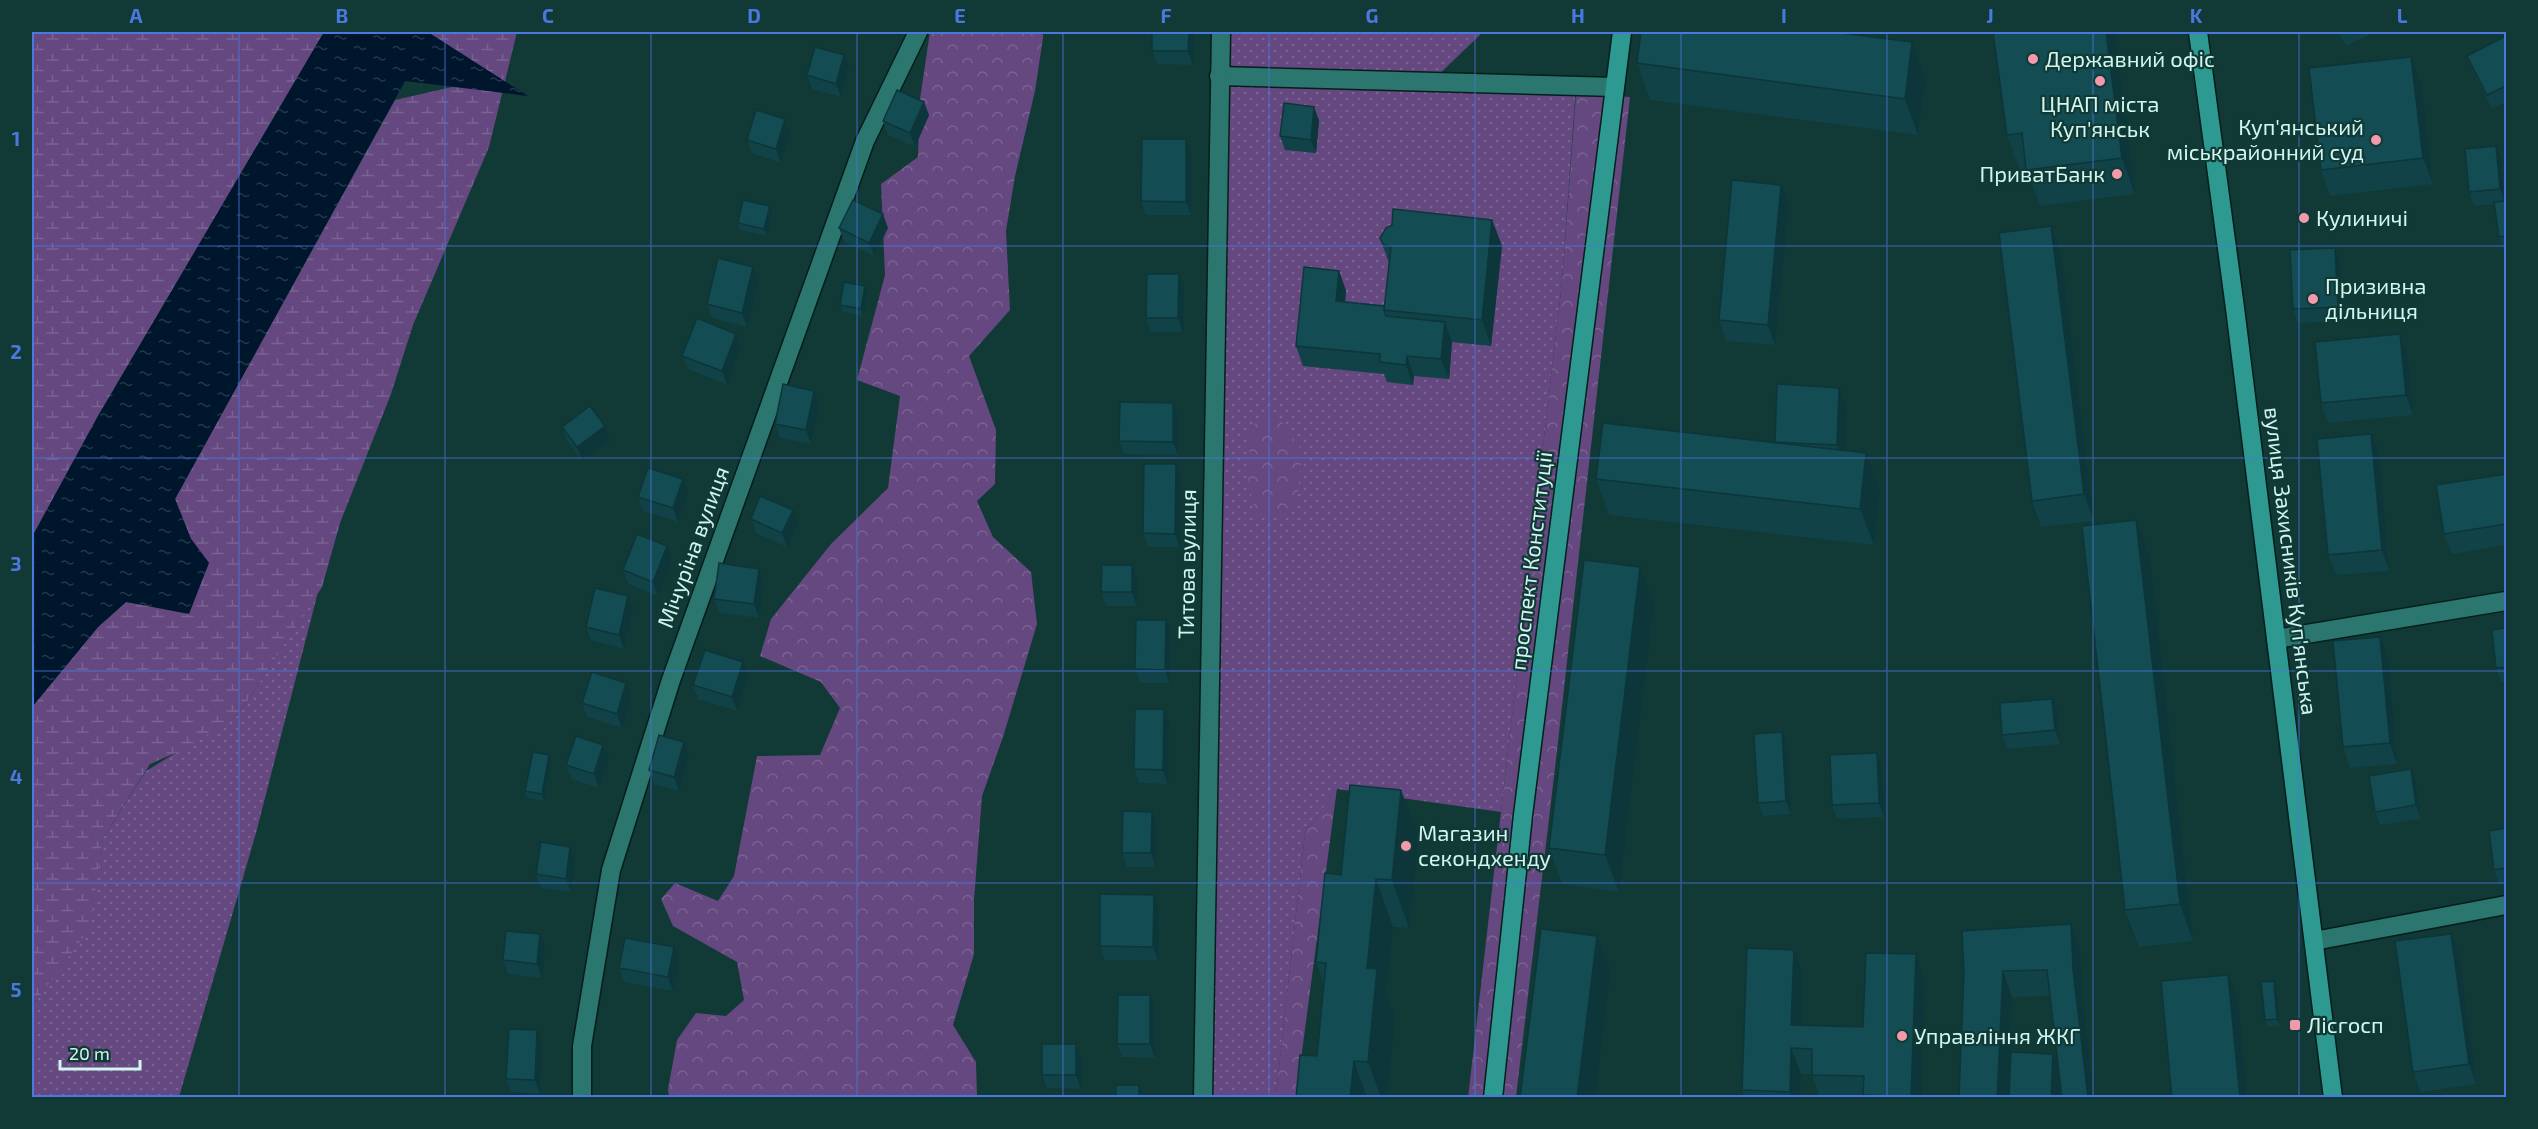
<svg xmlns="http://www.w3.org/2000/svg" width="2538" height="1129" font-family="'Exo 2',sans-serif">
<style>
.grass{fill:url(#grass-dots)}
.forest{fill:url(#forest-crowns)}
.wetland{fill:url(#wetland-marsh)}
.water{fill:url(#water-ripples)}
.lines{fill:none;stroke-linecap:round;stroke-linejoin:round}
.minor-casing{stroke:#061e1b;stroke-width:21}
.major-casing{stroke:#061e1b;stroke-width:21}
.minor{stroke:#2b766f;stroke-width:18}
.major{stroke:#2e9990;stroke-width:18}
.wall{fill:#104247}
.shaded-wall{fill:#0d363a}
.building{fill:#134d53;stroke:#0d363a;stroke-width:1.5}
.grid{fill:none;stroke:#4a78de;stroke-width:1.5;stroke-opacity:0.55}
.poi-dot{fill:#f29aac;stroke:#113935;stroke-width:2}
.labels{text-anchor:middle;stroke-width:4.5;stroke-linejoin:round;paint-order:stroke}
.poi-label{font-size:22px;fill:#d1f5f0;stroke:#113935;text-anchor:start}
.street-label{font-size:22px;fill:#d1f5f0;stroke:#113935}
.neatline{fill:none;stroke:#4a78de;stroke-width:2}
.grid-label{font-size:20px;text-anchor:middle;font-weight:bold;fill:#4a78de}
</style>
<defs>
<pattern id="grass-dots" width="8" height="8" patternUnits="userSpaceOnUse" patternTransform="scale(1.5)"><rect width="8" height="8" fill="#64487f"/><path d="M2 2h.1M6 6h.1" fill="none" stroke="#796391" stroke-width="1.8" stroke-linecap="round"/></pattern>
<pattern id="forest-crowns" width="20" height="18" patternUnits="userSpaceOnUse" patternTransform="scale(1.5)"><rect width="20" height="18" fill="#64487f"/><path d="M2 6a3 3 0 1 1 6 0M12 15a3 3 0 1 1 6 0" fill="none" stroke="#796391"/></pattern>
<pattern id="wetland-marsh" width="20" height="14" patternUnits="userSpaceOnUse" patternTransform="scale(1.5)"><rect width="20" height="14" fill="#64487f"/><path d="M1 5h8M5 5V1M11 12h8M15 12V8" fill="none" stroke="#796391"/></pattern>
<pattern id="water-ripples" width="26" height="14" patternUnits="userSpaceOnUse" patternTransform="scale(1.5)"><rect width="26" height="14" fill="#00162d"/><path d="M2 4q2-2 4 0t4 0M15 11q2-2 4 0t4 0" fill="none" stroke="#24384c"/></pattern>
</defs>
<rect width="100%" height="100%" fill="#113935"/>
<g class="grass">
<path d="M1221 32H1483L1432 81 1576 86 1562 282 1501 812 1337 789 1305 833 1276 1094H1203Z"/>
<path d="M318 592 256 833 179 1097 32 1098V1003L37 1000 90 921 103 838 146 771 238 715Z"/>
</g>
<g class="forest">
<path d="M930 32H1043V38L1035 91 1015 176 1006 231 1010 310 969 356 996 430 995 484 977 501 993 537 1031 572 1037 624 1003 737 982 796 974 900V954L953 1025 976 1062 977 1097H669L668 1089 677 1040 696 1013 726 1016 744 1000 737 962 673 926 661 899 675 883 718 901 734 876 757 756 820 755 840 708 821 682 760 656 771 619 831 544 888 488 900 396 857 380 885 275 881 184 918 157 920 99Z"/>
<path d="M1576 94 1630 97 1557 751 1516 1097 1468 1098 1562 282Z"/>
<path d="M1269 415 1281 421 1302 451 1296 511 1281 515H1256L1248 483 1250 427Z"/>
<path d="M1337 788 1296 1097 1203 1098V1094L1276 1093 1305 833Z"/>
</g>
<g class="wetland">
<path d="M32 32H324L98 416 32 537Z"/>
<path d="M432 32H517L489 147 413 325 391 394 340 523 322 587 238 715 189 747 150 764 103 838 90 928 37 1000 32 1003V707L98 627 126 602 209 563 191 539 175 499 395 100 452 87 470 73 431 34Z"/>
</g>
<path class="water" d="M324 32H432L431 34 528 96 405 81 175 499 191 539 209 563 189 614 126 602 98 627 32 707V537L98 416Z"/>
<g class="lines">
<defs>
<g id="minor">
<path d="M1219 76 1615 87"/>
<path d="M2276 639 2506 601"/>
<path d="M2314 941 2506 905"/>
<path d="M582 1098V1046L611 870 671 680 865 141 918 32"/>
<path d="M1203 1098 1221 32"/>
</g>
<g id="major">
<path d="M2198 32 2235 308 2333 1098"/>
<path d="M1493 1098 1523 815 1622 32"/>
</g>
</defs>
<use href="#minor" class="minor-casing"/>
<use href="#major" class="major-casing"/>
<use href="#minor" class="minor"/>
<use href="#major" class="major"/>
</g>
<g class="wall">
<path d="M1194 32 1193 65 1157 64 1152 51Z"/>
<path d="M2115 32 2135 194 2040 206 2027 171 2020 172 2007 135Z"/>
<path d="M2338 32H2376L2346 46Z"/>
<path d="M2506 36V102L2492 109 2472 69 2467 56Z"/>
<path d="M1912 42 1926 79 1918 135 1650 100 1637 63Z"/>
<path d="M2411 57 2421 83 2433 184 2330 196 2321 170Z"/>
<path d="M849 69 841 97 812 89 807 75Z"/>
<path d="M929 115 915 147 888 135 883 121Z"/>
<path d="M785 119 790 133 781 163 752 153 747 140Z"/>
<path d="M1319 120 1316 153 1285 150 1280 136Z"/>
<path d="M1186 139 1191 153V215H1146L1141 201Z"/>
<path d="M2501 160 2505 201H2506V251H2504L2499 237 2494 204 2474 206 2469 192Z"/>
<path d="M1781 185 1789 206 1775 345 1726 341 1719 320Z"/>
<path d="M772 213 767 236 740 230 738 223Z"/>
<path d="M1492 220 1502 246 1491 346 1452 342 1449 379 1414 376 1413 385 1387 382 1384 374 1303 366 1296 346 1339 271 1346 291 1345 302 1384 306 1389 263 1380 238Z"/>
<path d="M2051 226 2061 253 2094 521 2041 527 2032 501Z"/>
<path d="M839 228H888L874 256 844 242Z"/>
<path d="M2335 248 2340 262 2343 321 2298 323 2293 309Z"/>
<path d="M753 267 758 280 747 327 712 318 707 304Z"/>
<path d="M1184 288 1183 332H1151L1146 318Z"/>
<path d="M868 293 863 316 843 312 840 305Z"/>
<path d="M741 347 727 385 688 369 682 356Z"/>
<path d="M2407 354 2413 415 2328 423 2321 403Z"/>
<path d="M1839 388 1847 408 1845 451 1880 490 1874 545 1609 515 1596 479 1775 443Z"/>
<path d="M1173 403 1178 417V455L1124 454 1119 441Z"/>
<path d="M819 404 811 444 780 438 775 424Z"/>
<path d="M605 426 610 440 582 461 567 441 562 427Z"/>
<path d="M2371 434 2379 454 2389 571 2336 575 2328 555Z"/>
<path d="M2506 474V545L2452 554 2444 534Z"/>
<path d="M1181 478 1180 547H1148L1143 533Z"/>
<path d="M683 479 688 493 678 522 643 511 638 497Z"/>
<path d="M793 510 798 524 787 547 756 533 751 519Z"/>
<path d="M2150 557 2193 941 2139 947 2125 910Z"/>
<path d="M672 560 658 596 628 584 623 570Z"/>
<path d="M759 569 764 583 759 618 719 613 714 599Z"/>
<path d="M1137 579V606H1106L1101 592Z"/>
<path d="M628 596 633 609 624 649 591 640 586 627Z"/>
<path d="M1654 604 1619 892 1562 884 1549 848Z"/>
<path d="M2506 628V681L2501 682 2496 668Z"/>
<path d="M1171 634 1170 683H1140L1135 669Z"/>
<path d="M2380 637 2388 657 2397 764 2350 768 2343 747Z"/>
<path d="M748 676 737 711 698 699 693 685Z"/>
<path d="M631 697 622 728 587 717 582 703Z"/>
<path d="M2057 712 2060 744 2007 749 2002 735Z"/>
<path d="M1169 723 1168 784 1139 783 1134 769Z"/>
<path d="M603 745 609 759 599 788 571 779 566 765Z"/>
<path d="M1787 746 1791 814 1763 816 1758 803Z"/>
<path d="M1877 753 1882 767 1884 817 1837 819 1832 805Z"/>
<path d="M689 756 679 791 654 784 649 770Z"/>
<path d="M552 762 544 801 527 798 525 791Z"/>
<path d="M2411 769 2416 783 2421 819 2380 825 2375 812Z"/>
<path d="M1157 826 1156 867H1127L1122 853Z"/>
<path d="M2506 828V883L2499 884 2494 870Z"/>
<path d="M1419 837 1409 928 1393 927 1386 993 1395 1017 1387 1098H1296L1317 1056 1324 985 1316 962 1341 875Z"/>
<path d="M575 861 571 892 541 888 536 874Z"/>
<path d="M1154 895 1159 909 1158 960H1105L1100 946Z"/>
<path d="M2071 924 2080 951 2082 995 2060 1077 2059 1098H2009L2053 1054 2059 1073 2050 996 2012 997 2008 1098H1959L1964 972Z"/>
<path d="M2451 934 2459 954 2476 1084 2420 1092 2413 1072Z"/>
<path d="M674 947 679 961 673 991 624 982 619 968Z"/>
<path d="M545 948 542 978 508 974 503 960Z"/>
<path d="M1916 954 1925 981 1921 1098H1820L1812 1074H1801L1800 1098H1745L1742 1090 1803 976 1802 1025 1863 1027Z"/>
<path d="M2276 988 2280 1026 2268 1027 2265 1020Z"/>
<path d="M1150 995 1155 1009V1058L1122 1057 1117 1044Z"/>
<path d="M542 1044 540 1094 511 1092 506 1079Z"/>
<path d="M1076 1044 1081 1058V1089L1047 1088 1042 1075Z"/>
</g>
<g class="shaded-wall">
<path d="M1189 32H1194L1193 65 1188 51Z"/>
<path d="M2106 32H2115L2135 194 2122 158Z"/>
<path d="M1912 42 1926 79 1918 135 1905 99Z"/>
<path d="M844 55 849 69 841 97 836 84Z"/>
<path d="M2411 57 2421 83 2433 184 2423 158Z"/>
<path d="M924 102 929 115 915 147 910 133Z"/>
<path d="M1314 107 1319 120 1316 153 1311 140Z"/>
<path d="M785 119 790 133 781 163 776 149Z"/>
<path d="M1186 139 1191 153V215L1186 202Z"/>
<path d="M2496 146 2501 160 2505 203 2500 189Z"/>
<path d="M1781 185 1789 206 1775 345 1768 325Z"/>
<path d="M770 206 772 213 767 236 764 229Z"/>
<path d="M883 214 888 228 874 256 869 243Z"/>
<path d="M1492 220 1502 246 1491 346 1482 320Z"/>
<path d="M2051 226 2061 253 2094 521 2084 494Z"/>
<path d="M2335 248 2340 262 2343 321 2338 307Z"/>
<path d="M753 267 758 280 747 327 742 313Z"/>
<path d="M1339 271 1346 291 1343 321 1336 301Z"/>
<path d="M1179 274 1184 288 1183 332 1178 318Z"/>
<path d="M865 286 868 293 863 316 861 309Z"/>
<path d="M1445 322 1452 342 1449 379 1441 359Z"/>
<path d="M736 334 741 347 727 385 722 371Z"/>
<path d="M2400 334 2407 354 2413 415 2406 395Z"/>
<path d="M1407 356 1414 376 1413 385 1406 365Z"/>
<path d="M1839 388 1847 408 1845 465 1837 445Z"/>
<path d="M814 391 819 404 811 444 806 430Z"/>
<path d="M1173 403 1178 417V455L1173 442Z"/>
<path d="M605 426 610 440 582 461 577 447Z"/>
<path d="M2371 434 2379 454 2389 571 2382 550Z"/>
<path d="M1866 453 1880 490 1874 545 1860 509Z"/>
<path d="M1176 464 1181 478 1180 547 1175 534Z"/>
<path d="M683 479 688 493 678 522 673 508Z"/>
<path d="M793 510 798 524 787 547 782 533Z"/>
<path d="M2136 520 2150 557 2193 941 2180 904Z"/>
<path d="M667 546 672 560 658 596 653 582Z"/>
<path d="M1132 565 1137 579V606L1132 592Z"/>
<path d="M1640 567 1654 604 1619 892 1605 855Z"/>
<path d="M759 569 764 583 759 618 754 604Z"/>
<path d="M628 596 633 609 624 649 619 635Z"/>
<path d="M1166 620 1171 634 1170 683 1165 670Z"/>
<path d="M2380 637 2388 657 2397 764 2390 743Z"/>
<path d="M743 662 748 676 737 711 732 697Z"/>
<path d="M626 683 631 697 622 728 617 714Z"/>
<path d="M2052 699 2057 712 2060 744 2055 730Z"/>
<path d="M1164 709 1169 723 1168 784 1163 770Z"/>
<path d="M1782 732 1787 746 1791 814 1786 801Z"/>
<path d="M684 742 689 756 679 791 674 777Z"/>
<path d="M603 745 609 759 599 788 594 774Z"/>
<path d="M1877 753 1882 767 1884 817 1879 803Z"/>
<path d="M549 755 552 762 544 801 542 794Z"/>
<path d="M2411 769 2416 783 2421 819 2416 805Z"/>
<path d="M1401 790 1419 837 1409 928 1392 880Z"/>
<path d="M1152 812 1157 826 1156 867 1151 853Z"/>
<path d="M570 847 575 861 571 892 566 879Z"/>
<path d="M1376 879 1393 927 1386 993 1395 1017 1387 1098H1381L1368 1062 1367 968Z"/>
<path d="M1154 895 1159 909 1158 960 1153 947Z"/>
<path d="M2071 924 2080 951 2082 995 2094 1098H2088L2073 969Z"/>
<path d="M540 934 545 948 542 978 537 964Z"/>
<path d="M2451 934 2459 954 2476 1084 2469 1064Z"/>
<path d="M1597 936 1610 972 1595 1098H1577Z"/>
<path d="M674 947 679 961 673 991 668 977Z"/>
<path d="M1794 950 1803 976 1801 1048 1791 1025Z"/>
<path d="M1916 954 1925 981 1921 1098H1911V1097Z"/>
<path d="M2003 971 2012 997 2008 1098H1997Z"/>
<path d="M2228 975 2238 1001 2247 1098H2240Z"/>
<path d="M2274 981 2276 988 2280 1026 2277 1019Z"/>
<path d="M1150 995 1155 1009V1058L1150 1044Z"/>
<path d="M537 1030 542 1044 540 1094 535 1080Z"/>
<path d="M1076 1044 1081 1058V1089L1076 1075Z"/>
<path d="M1791 1048 1801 1074 1800 1098H1792L1790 1092Z"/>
<path d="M2053 1054 2060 1074 2059 1098H2051Z"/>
<path d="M1354 1061 1367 1098H1350Z"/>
<path d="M1139 1085 1144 1098H1139Z"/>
</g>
<g class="building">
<path d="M1152 32H1189L1188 51H1152Z"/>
<path d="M1641 32H1833L1912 42 1905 99 1637 63Z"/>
<path d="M1993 32H2106L2122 158 2026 170 2022 133 2007 135Z"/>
<path d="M2506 36V86L2487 95 2467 56Z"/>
<path d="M815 47 844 55 836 84 807 75Z"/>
<path d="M2411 57 2423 158 2321 170 2309 68Z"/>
<path d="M897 90 924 102 910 133 883 121Z"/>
<path d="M1284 103 1314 107 1311 140 1280 136Z"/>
<path d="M756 110 785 119 776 149 747 140Z"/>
<path d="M1142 139H1186V202L1141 201Z"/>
<path d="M2496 146 2500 189 2469 192 2465 149Z"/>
<path d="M1732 180 1781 185 1768 325 1719 320Z"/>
<path d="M743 200 770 206 764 229 738 223Z"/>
<path d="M853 200 883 214 869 243 839 228Z"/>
<path d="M2506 201V236L2499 237 2494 202Z"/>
<path d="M1393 209 1492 220 1482 320 1384 310 1391 247 1383 244 1380 238 1386 228 1392 225Z"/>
<path d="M2051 226 2084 494 2032 501 1999 233Z"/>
<path d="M2335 248 2338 307 2293 309 2290 250Z"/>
<path d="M718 258 753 267 742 313 707 304Z"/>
<path d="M1304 267 1339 271 1336 301 1384 306V310L1386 316 1445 322 1441 359 1407 356 1406 365 1380 362V354L1296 346Z"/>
<path d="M1147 274H1179L1178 318H1146Z"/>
<path d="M844 282 865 286 861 309 840 305Z"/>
<path d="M697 318 736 334 722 371 682 356Z"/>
<path d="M2400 334 2406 395 2321 403 2315 342Z"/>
<path d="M783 384 814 391 806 430 775 424Z"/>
<path d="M1777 384 1839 388 1837 445 1775 442Z"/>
<path d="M1120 402 1173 403V442L1119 441Z"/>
<path d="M590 406 605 426 577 447 562 427Z"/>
<path d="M1603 423 1866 453 1860 509 1596 479Z"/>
<path d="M2371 434 2382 550 2328 555 2317 439Z"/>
<path d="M1144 464H1176L1175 534 1143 533Z"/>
<path d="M648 468 683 479 673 508 638 497Z"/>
<path d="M2506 474V524L2444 534 2436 485Z"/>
<path d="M760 496 793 510 782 533 751 519Z"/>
<path d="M2136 520 2180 904 2125 910 2082 526Z"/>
<path d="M637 534 667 546 653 582 623 570Z"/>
<path d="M1584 560 1640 567 1605 855 1549 848Z"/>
<path d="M719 563 759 569 754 604 714 599Z"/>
<path d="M1102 565H1132V592H1101Z"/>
<path d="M595 588 628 596 619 635 586 627Z"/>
<path d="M1136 620H1166L1165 670 1135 669Z"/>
<path d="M2506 628V667L2496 668 2492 630Z"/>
<path d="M2380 637 2390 743 2343 747 2333 641Z"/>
<path d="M705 650 743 662 732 697 693 685Z"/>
<path d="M592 672 626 683 617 714 582 703Z"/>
<path d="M2052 699 2055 730 2002 735 2000 703Z"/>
<path d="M1135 709H1164L1163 770 1134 769Z"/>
<path d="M1782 732 1786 801 1758 803 1754 734Z"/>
<path d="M659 735 684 742 674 777 649 770Z"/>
<path d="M576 736 603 745 594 774 566 765Z"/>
<path d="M533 752 549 755 542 794 525 791Z"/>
<path d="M1877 753 1879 803 1832 805 1830 755Z"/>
<path d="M2411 769 2416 805 2375 812 2369 776Z"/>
<path d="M1350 785 1401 790 1392 880 1376 879 1367 968 1377 969 1368 1062 1354 1061 1350 1098H1296L1300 1055 1317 1056 1326 963 1316 962 1325 873 1341 875Z"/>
<path d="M1123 811 1152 812 1151 853H1122Z"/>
<path d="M2506 828V868L2494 870 2489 831Z"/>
<path d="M541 842 570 847 566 879 536 874Z"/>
<path d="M1100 894 1154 895 1153 947 1100 946Z"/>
<path d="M2071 924 2073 969 2088 1098H2062L2047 970 2003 971 1997 1098H1959L1964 972 1962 931Z"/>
<path d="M1541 929 1597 936 1577 1098H1520Z"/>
<path d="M506 931 540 934 537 964 503 960Z"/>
<path d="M2451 934 2469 1064 2413 1072 2395 941Z"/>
<path d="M625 938 674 947 668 977 619 968Z"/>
<path d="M1747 948 1794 950 1791 1025 1863 1027 1866 953 1916 954 1911 1097 1863 1095 1864 1076 1812 1075V1049L1791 1048 1790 1092 1742 1090Z"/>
<path d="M2228 975 2240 1098H2172L2161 981Z"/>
<path d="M2274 981 2277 1019 2265 1020 2261 982Z"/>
<path d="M1118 995H1150V1044H1117Z"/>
<path d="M509 1029 537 1030 535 1080 506 1079Z"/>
<rect x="1042" y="1044" width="34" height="31"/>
<path d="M2011 1052 2053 1054 2051 1098H2009Z"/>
<rect x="1116" y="1085" width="23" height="13"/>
<path d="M508 1094 528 1095V1098H508Z"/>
</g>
<path class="grid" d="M239 32V1098M445 32V1098M651 32V1098M857 32V1098M1063 32V1098M1269 32V1098M1475 32V1098M1681 32V1098M1887 32V1098M2093 32V1098M2299 32V1098M32 246H2506M32 458H2506M32 671H2506M32 883H2506"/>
<g class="poi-dot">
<circle cx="2033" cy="59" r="6"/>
<circle cx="2100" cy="81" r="6"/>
<circle cx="2376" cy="140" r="6"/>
<circle cx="2117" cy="174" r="6"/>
<circle cx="2304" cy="218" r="6"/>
<circle cx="2313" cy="299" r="6"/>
<circle cx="1406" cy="846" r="6"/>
<rect x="2289" y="1019" width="12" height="12" rx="3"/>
<circle cx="1902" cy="1036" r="6"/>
</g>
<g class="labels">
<g class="poi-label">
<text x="2045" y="67">Державний офіс</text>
<text x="2100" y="112" text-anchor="middle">ЦНАП міста<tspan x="2100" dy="25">Куп'янськ</tspan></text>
<text x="2364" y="135" text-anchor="end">Куп'янський<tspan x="2364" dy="25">міськрайонний суд</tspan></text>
<text x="2105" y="182" text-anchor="end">ПриватБанк</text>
<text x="2316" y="226">Кулиничі</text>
<text x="2325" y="294">Призивна<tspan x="2325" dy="25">дільниця</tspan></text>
<text x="1418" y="841">Магазин<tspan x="1418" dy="25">секондхенду</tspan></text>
<text x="2307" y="1033">Лісгосп</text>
<text x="1914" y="1044">Управління ЖКГ</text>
</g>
<g class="street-label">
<text transform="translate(693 547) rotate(-70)" y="8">Мічуріна вулиця</text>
<text transform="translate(1531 561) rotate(-83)" y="8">проспект Конституції</text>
<text transform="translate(2291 561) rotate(83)" y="8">вулиця Захисників Куп'янська</text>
<text transform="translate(1187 564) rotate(-89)" y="8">Титова вулиця</text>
</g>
</g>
<rect width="2538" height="1129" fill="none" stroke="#113935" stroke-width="66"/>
<path d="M60 1060v9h80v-9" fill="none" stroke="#d1f5f0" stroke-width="3"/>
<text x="69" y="1060" font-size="18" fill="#d1f5f0" stroke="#113935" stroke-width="4.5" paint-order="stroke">20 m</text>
<rect x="33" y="33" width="2472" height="1063" class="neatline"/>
<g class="grid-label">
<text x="136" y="23">A</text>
<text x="342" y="23">B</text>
<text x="548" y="23">C</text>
<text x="754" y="23">D</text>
<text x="960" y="23">E</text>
<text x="1166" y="23">F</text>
<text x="1372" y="23">G</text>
<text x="1578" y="23">H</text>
<text x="1784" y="23">I</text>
<text x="1990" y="23">J</text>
<text x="2196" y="23">K</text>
<text x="2402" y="23">L</text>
<text x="16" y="146">1</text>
<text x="16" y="359">2</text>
<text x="16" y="571">3</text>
<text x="16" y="784">4</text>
<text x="16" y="997">5</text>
</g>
</svg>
